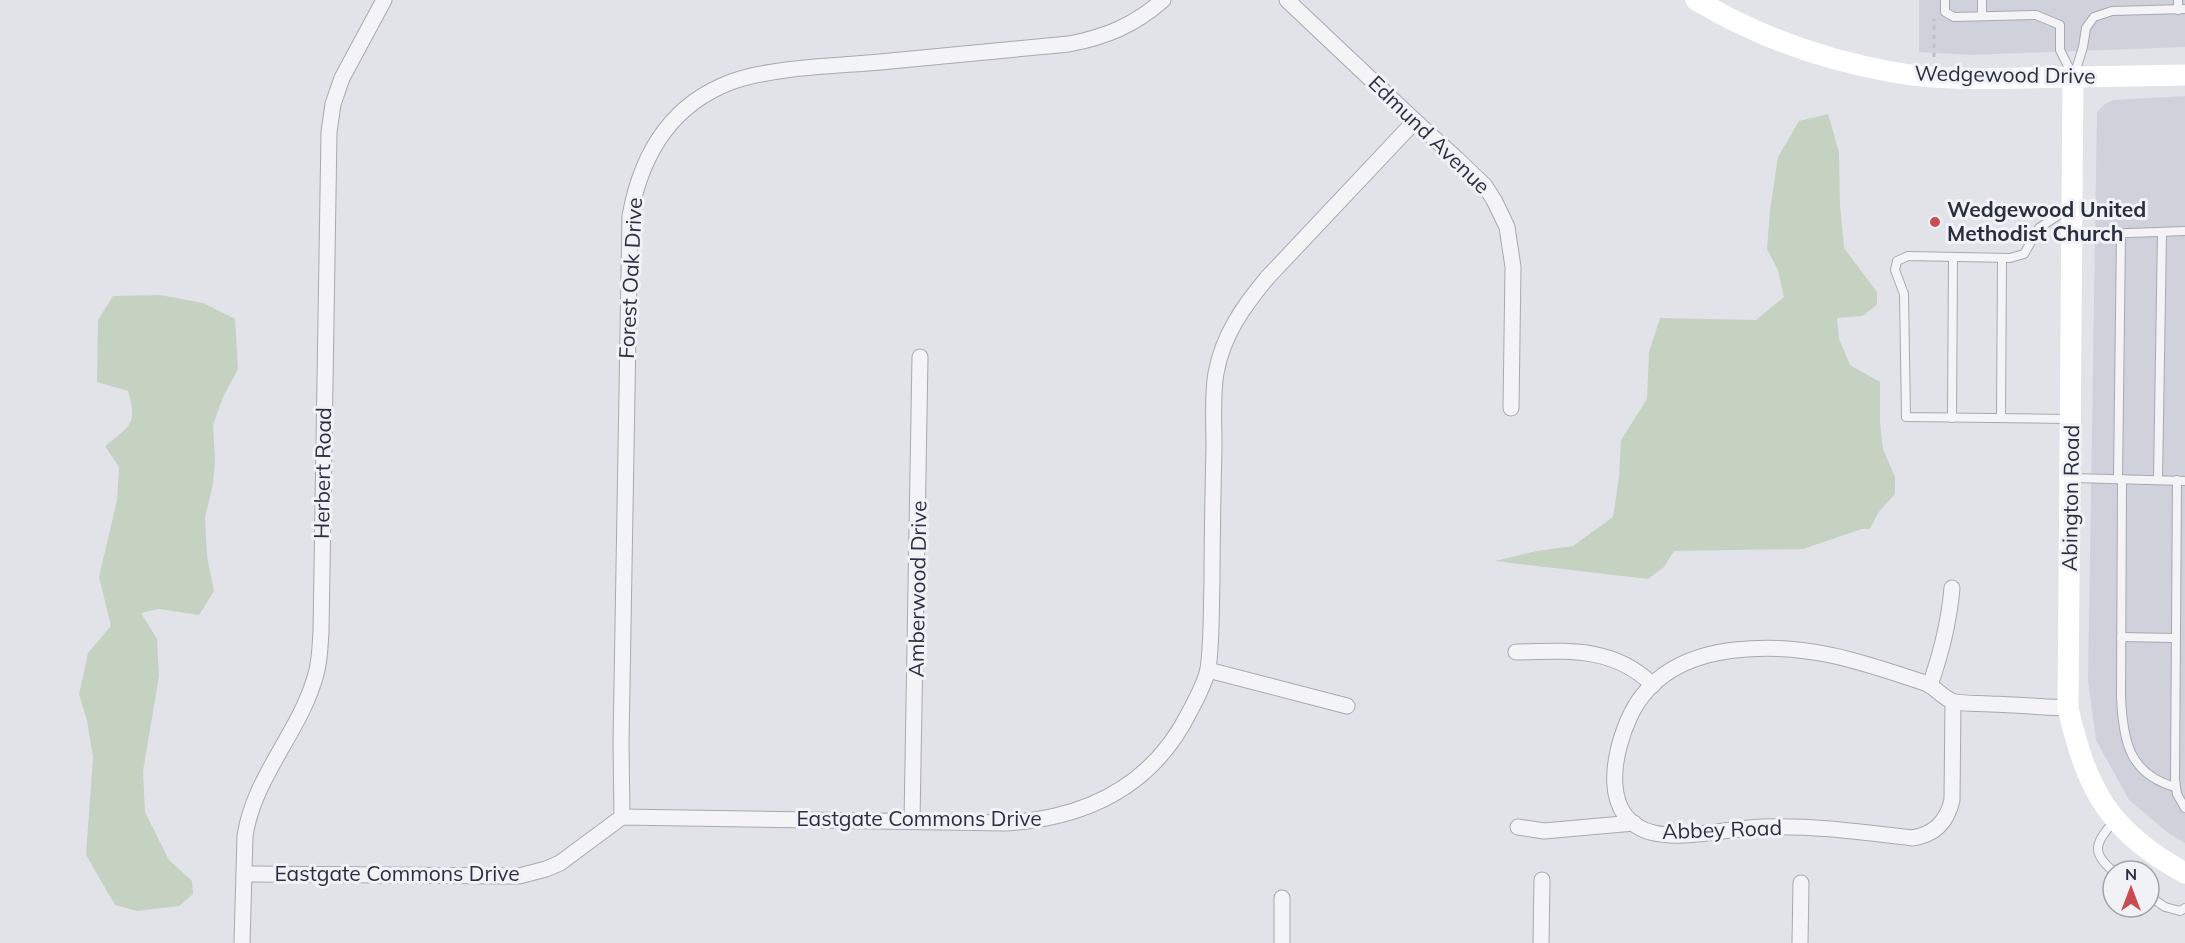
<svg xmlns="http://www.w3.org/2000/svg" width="2185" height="943" font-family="Mulish,sans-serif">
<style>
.built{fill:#cfd2db}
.green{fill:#c5d2c2}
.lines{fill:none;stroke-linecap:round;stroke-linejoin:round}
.lane-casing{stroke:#a6a9b3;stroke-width:10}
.street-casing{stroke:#a6a9b3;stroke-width:17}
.path{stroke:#bfc1c7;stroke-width:3;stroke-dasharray:4.5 4.5;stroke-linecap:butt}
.lane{stroke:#f4f4f7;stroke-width:8}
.street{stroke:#f4f4f7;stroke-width:15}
.secondary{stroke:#fff;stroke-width:21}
.poi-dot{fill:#c84c50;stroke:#f0f2f6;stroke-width:2}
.labels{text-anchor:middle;stroke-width:6;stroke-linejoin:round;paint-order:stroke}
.street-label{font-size:21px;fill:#2a2f40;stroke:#f0f2f6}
.poi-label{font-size:21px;font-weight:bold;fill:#2a2f40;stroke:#f0f2f6;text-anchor:start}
</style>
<rect width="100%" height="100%" fill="#e1e3e9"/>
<g class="built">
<path d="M1919 0H2185V47L1970 55 1919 52Z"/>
<path d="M2185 96V843L2171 835 2129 800 2096 740 2088 681 2097 112 2105 104 2114 100Z"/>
</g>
<g class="green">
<path d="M1828 114 1839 152 1840 205 1844 248 1877 292V305L1862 316 1837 318 1839 339 1850 365 1880 382V423L1883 449 1895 477V494L1878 513 1870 529H1862L1803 549 1674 551 1664 567 1648 579 1495 561 1537 551 1573 546 1613 517 1619 477 1621 440 1647 399 1649 352 1660 318 1756 320 1784 297 1778 270 1767 249 1770 210 1778 157 1799 121Z"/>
<path d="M160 295 203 303 235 319 238 369 223 397 213 425 215 460 213 484 205 517 207 556 214 591 199 615 159 609 141 613 157 639 159 676 143 771 145 812 169 860 192 881 193 894 179 906 137 911 115 905 86 855 93 757 87 721 79 694 88 653 111 626 99 577 117 500 119 467 105 446C130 426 138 424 128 391L97 382 98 320 113 296Z"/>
</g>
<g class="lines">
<defs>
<g id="lane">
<path d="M1945 0V12L1954 17 2036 15 2060 25V50L2073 76"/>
<path d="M1982 0V16"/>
<path d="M2178 0V10"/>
<path d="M2074 76 2083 47 2086 28 2094 17 2112 11 2185 9"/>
<path d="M2069 208 2039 228 2024 254 2010 258 1908 256 1897 261 1895 270 1904 294 1906 417 2069 419"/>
<path d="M2074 235 2185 231"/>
<path d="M1952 418 1953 257"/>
<path d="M2001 418 2002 258"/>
<path d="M2072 478 2185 481"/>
<path d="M2118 479 2121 233"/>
<path d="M2122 479 2121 697C2123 741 2129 774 2175 787"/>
<path d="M2158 480 2162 232"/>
<path d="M2177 480 2175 780 2177 794 2185 808"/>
<path d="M2121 637 2175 638"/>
<path d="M2113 871C2089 851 2097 842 2114 821"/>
<path d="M2149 896 2165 907 2180 911 2185 908"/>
</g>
<g id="street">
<path d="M1287 0 1415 121 1457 159 1485 186 1494 200 1507 227 1513 267 1511 408"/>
<path d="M1516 652C1568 651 1613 646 1653 685"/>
<path d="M1208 670 1347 706"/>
<path d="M1930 685C1942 651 1949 623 1952 588"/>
<path d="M1953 702 1952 800C1947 822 1934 835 1912 838 1862 832 1812 825 1762 827 1729 828 1687 840 1654 833 1598 820 1613 751 1631 714 1652 672 1691 655 1735 650 1804 642 1860 661 1925 683 1936 687 1944 700 1955 702 1967 704 1980 703 1991 704 2017 705 2043 707 2068 708"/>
<path d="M622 817 621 743 630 216C641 155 670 105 731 82 772 67 836 66 880 62 943 56 1006 50 1069 44 1106 37 1135 25 1163 0"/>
<path d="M912 821 920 357"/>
<path d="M1518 827 1544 831 1634 823"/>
<path d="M245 874 519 876 546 869 560 863 622 817 1006 823C1087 818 1153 786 1190 711 1197 698 1205 683 1208 669 1212 641 1211 610 1212 582 1212 537 1213 491 1214 446 1214 422 1212 396 1216 373 1223 335 1243 307 1267 278L1415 121"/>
<path d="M1282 898V943"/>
<path d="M242 943 245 836C254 776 301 731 316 674 320 660 320 645 321 632L329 132 333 104 342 78 384 0"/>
<path d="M1541 943 1542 880"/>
<path d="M1800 943 1801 883"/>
</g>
</defs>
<use href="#lane" class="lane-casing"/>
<use href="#street" class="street-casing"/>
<path class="path" d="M1934 57V19"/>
<use href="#lane" class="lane"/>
<use href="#street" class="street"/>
<g class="secondary">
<path d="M1696 0C1757 36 1823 60 1892 72 1936 80 1980 79 2025 78 2078 77 2132 76 2185 75"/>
<path d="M2073 77 2068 708C2087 791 2109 831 2185 873"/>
</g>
</g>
<circle class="poi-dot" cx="1935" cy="222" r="6"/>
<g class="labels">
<g class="street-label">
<text transform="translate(2005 75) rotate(1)" y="7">Wedgewood Drive</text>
<text transform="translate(1429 135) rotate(44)" y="7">Edmund Avenue</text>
<text transform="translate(631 278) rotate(-87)" y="7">Forest Oak Drive</text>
<text transform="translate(323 473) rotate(-89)" y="7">Herbert Road</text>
<text transform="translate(2071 498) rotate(-89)" y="7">Abington Road</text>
<text transform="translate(918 589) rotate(-89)" y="7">Amberwood Drive</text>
<text x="919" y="826">Eastgate Commons Drive</text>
<text transform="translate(1722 830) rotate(-2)" y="7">Abbey Road</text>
<text x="397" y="881">Eastgate Commons Drive</text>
</g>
<g class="poi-label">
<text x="1947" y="217">Wedgewood United<tspan x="1947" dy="24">Methodist Church</tspan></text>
</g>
</g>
<g transform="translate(2131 889)"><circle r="28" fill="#f0f2f6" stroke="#a1a4ad" stroke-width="1.5"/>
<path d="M0-4.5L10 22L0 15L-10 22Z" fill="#c84c50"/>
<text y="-9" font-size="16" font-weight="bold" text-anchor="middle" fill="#2a2f40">N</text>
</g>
</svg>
